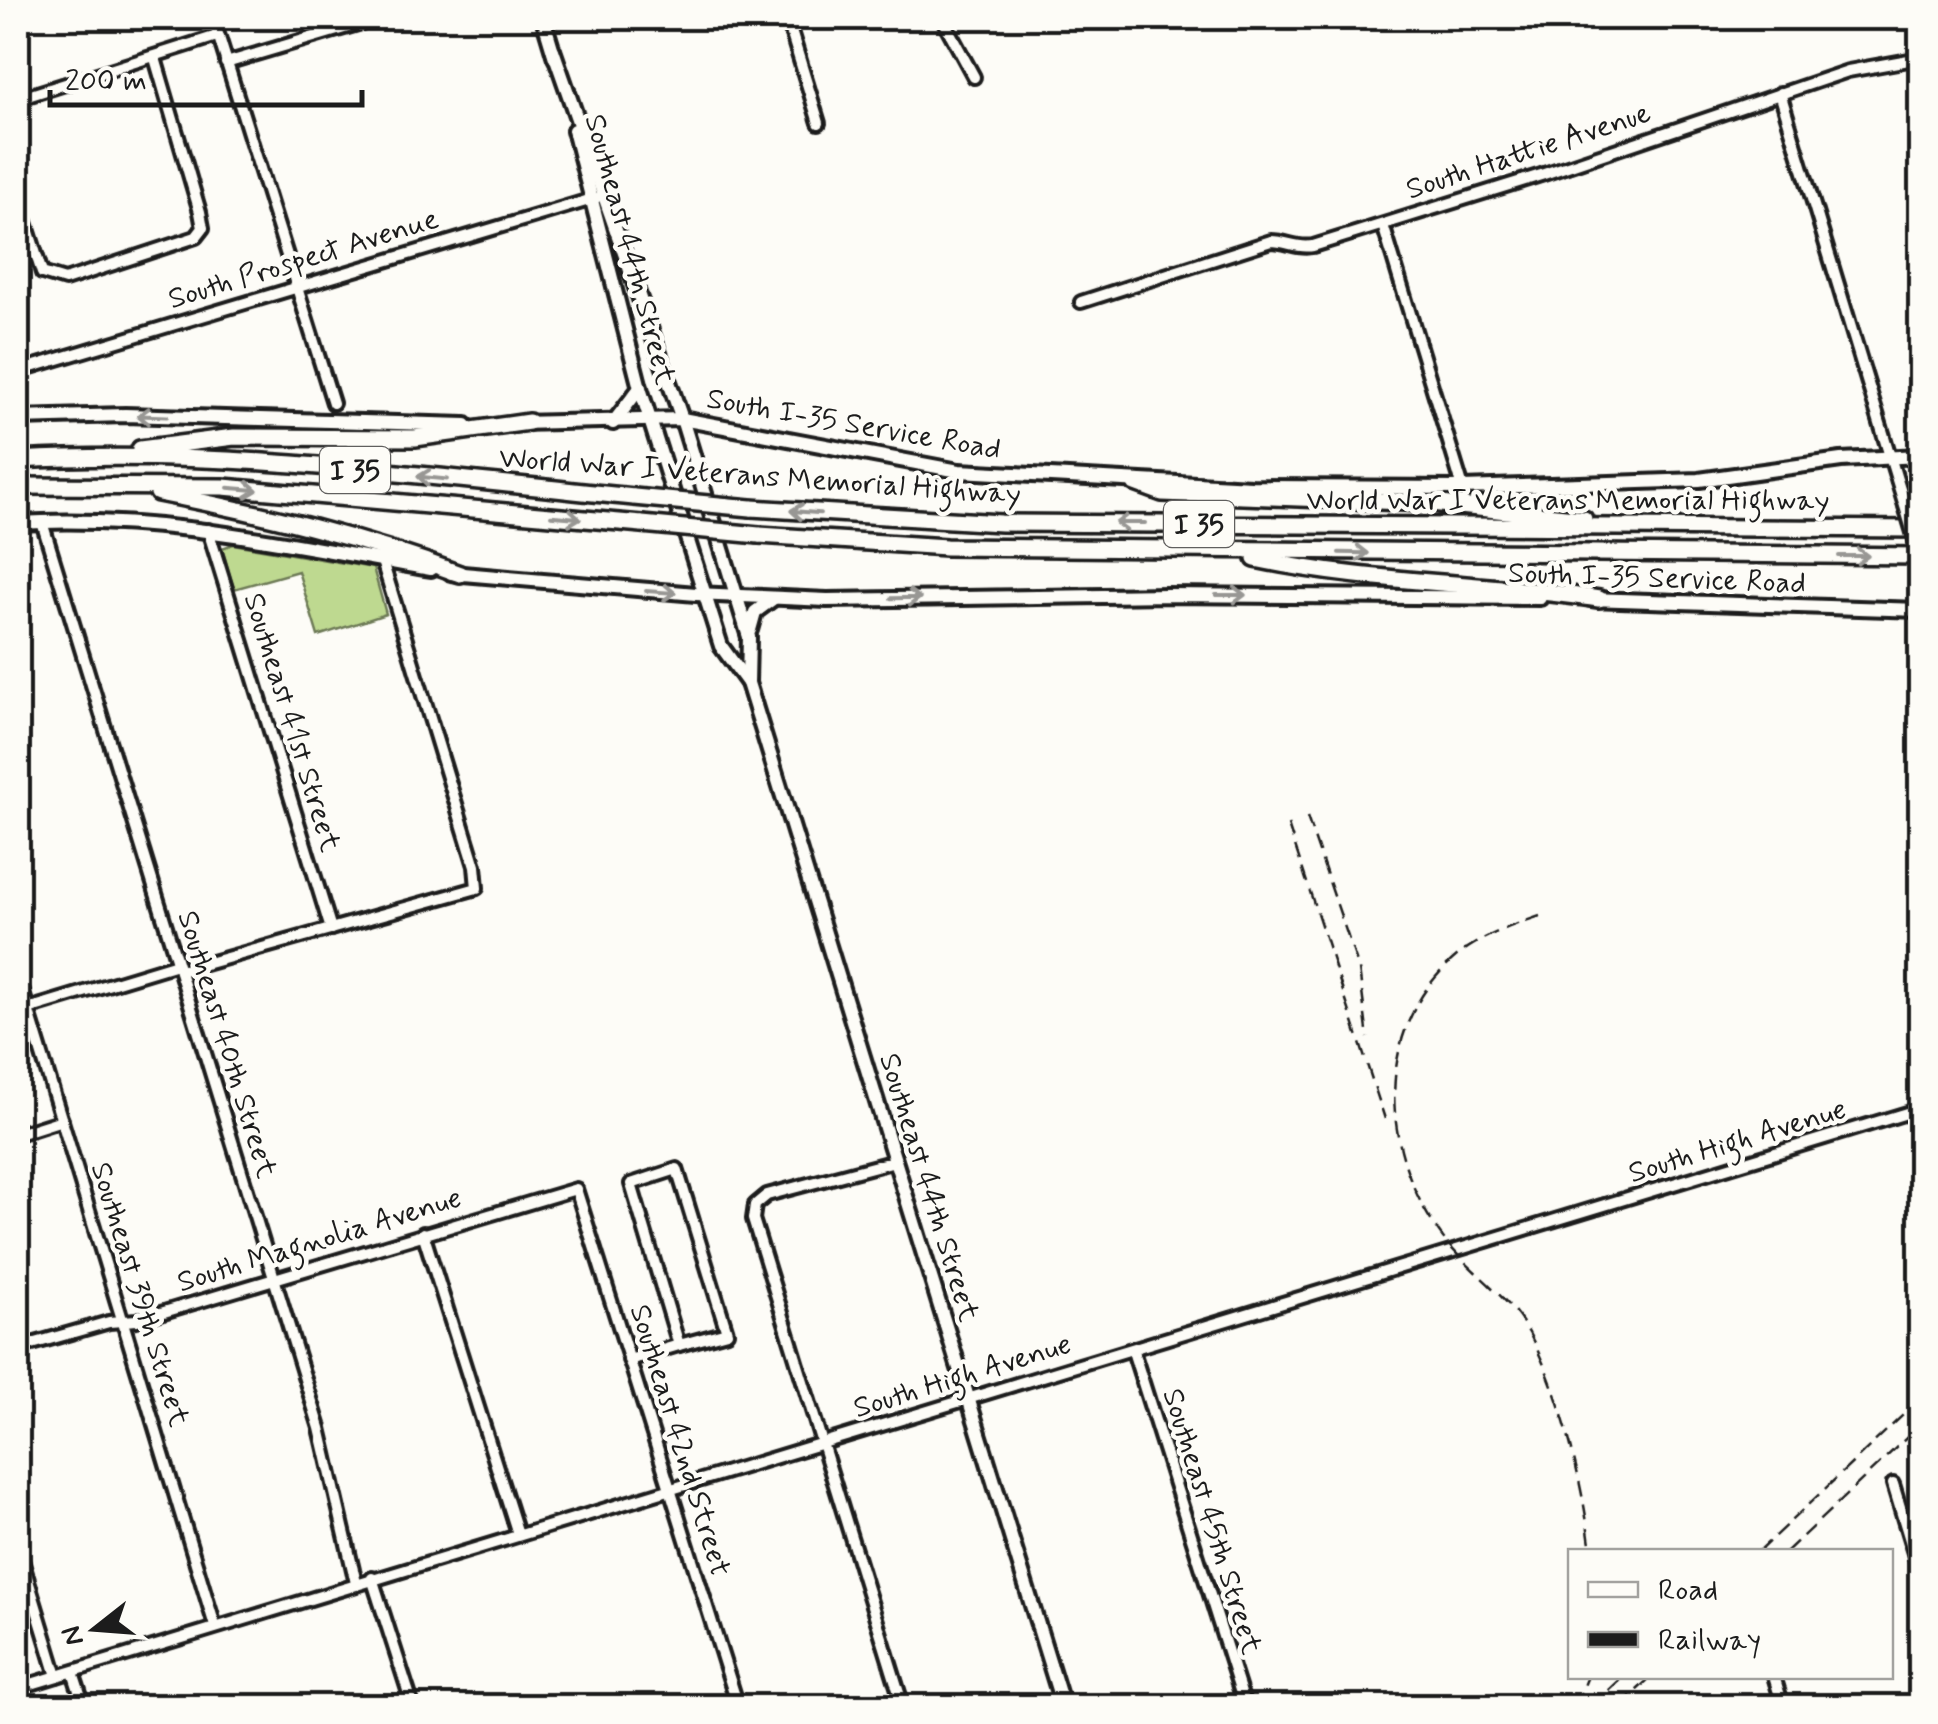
<svg xmlns="http://www.w3.org/2000/svg" width="1938" height="1724" font-family="Mynerve,sans-serif">
<style>
.green{fill:#bed990;stroke:#6d7a56;stroke-width:2.5}
.lines{fill:none;stroke-linecap:round;stroke-linejoin:round}
.minor-casing{stroke:#1c1c1c;stroke-width:18}
.major-casing{stroke:#1c1c1c;stroke-width:20}
.highway-casing{stroke:#1c1c1c;stroke-width:22}
.minor{stroke:#fdfcf7;stroke-width:10}
.major{stroke:#fdfcf7;stroke-width:12}
.highway{stroke:#fdfcf7;stroke-width:15}
.rail{stroke:#1c1c1c;stroke-width:2.5;stroke-dasharray:15 8;stroke-linecap:butt}
.minor-bridge-casing{stroke:#1c1c1c;stroke-width:18;stroke-linecap:butt}
.highway-bridge-casing{stroke:#1c1c1c;stroke-width:22;stroke-linecap:butt}
.minor-bridge{stroke:#fdfcf7;stroke-width:10}
.highway-bridge{stroke:#fdfcf7;stroke-width:15}
.oneway{stroke:#989794}
.labels{text-anchor:middle;stroke-width:9;stroke-linejoin:round;paint-order:stroke}
.shield{fill:#fdfcf7;stroke:#605f5e;stroke-width:2.5}
.shield-label{font-size:28px;font-weight:bold;fill:#1c1c1c}
.street-label{font-size:30px;fill:#1c1c1c;stroke:#fdfcf7}
</style>
<rect width="100%" height="100%" fill="#fdfcf7"/>
<filter id="ink" filterUnits="userSpaceOnUse"><feTurbulence type="fractalNoise" baseFrequency=".01" numOctaves="2"/><feDisplacementMap in="SourceGraphic" scale="20" xChannelSelector="R" yChannelSelector="G"/><feConvolveMatrix kernelMatrix="1 2 1 2 8 2 1 2 1" color-interpolation-filters="sRGB"/></filter>
<g filter="url(#ink)">
<path class="green" d="M233 544 373 568 386 614 318 636 298 571 234 589 222 548Z"/>
<g class="lines">
<defs>
<g id="minor">
<path d="M213 18 333 403"/>
<path d="M787 18 819 123"/>
<path d="M942 18 974 77"/>
<path d="M226 63 378 18"/>
<path d="M1780 93 1905 506"/>
<path d="M18 99 217 36"/>
<path d="M18 197 42 273 65 280 196 237 203 228 200 212 155 58"/>
<path d="M1383 225 1463 488"/>
<path d="M1081 302 1271 241C1287 241 1297 249 1313 246L1541 175 1848 71 1920 58"/>
<path d="M18 371 596 198"/>
<path d="M42 522 320 1428 356 1583"/>
<path d="M208 530 331 929"/>
<path d="M180 971 477 888 475 866 382 561"/>
<path d="M18 976 215 1626"/>
<path d="M18 1012 177 964"/>
<path d="M18 1134 62 1120"/>
<path d="M895 1161 767 1195 755 1205 753 1219 903 1706"/>
<path d="M677 1169 727 1332 679 1345 631 1184Z"/>
<path d="M423 1233 518 1534"/>
<path d="M18 1348 109 1322 137 1320 576 1189 738 1706"/>
<path d="M1133 1351 1245 1706"/>
<path d="M629 1360 679 1345"/>
<path d="M1893 1484 1920 1573"/>
<path d="M18 1547 57 1676"/>
<path d="M372 1578 413 1706"/>
<path d="M73 1672 84 1706"/>
<path d="M1774 1676 1783 1706"/>
<path d="M18 1688 1920 1109"/>
<path d="M1046 1706 1062 1702"/>
</g>
<g id="major">
<path d="M543 18 555 58"/>
<path d="M553 50 682 419 749 637 748 683 1063 1706"/>
<path d="M574 130 640 388 721 646 748 683"/>
<path d="M18 418 125 415 466 425"/>
<path d="M520 423 682 419 959 471 1251 487 1463 488 1699 480 1841 460 1920 456"/>
<path d="M613 423 640 388"/>
<path d="M18 523C157 514 294 545 431 569"/>
<path d="M451 573 696 594 827 600 1167 595 1540 598"/>
<path d="M1590 599 1920 610"/>
<path d="M750 630 755 612 774 598"/>
</g>
<g id="highway">
<path d="M140 449 234 437 415 438 529 422"/>
<path d="M18 460C223 448 429 477 634 497"/>
<path d="M1135 483 1162 493 1431 503 1584 519"/>
<path d="M18 486 223 487 642 524"/>
<path d="M158 493C261 513 362 537 460 574"/>
<path d="M751 508 1001 523 1920 529"/>
<path d="M759 535 946 547 1920 556"/>
<path d="M1255 559C1368 583 1484 582 1599 599"/>
</g>
</defs>
<use href="#minor" class="minor-casing"/>
<use href="#major" class="major-casing"/>
<use href="#highway" class="highway-casing"/>
<use href="#minor" class="minor"/>
<use href="#major" class="major"/>
<use href="#highway" class="highway"/>
<g class="rail">
<path d="M1307 817 1359 969 1368 1038"/>
<path d="M1288 825 1385 1119"/>
<path d="M1540 916C1511 926 1482 936 1458 955 1374 1025 1379 1146 1438 1231 1464 1269 1506 1291 1529 1333 1561 1393 1583 1483 1591 1552"/>
<path d="M1758 1552 1920 1399"/>
<path d="M1786 1552 1920 1425"/>
<path d="M1576 1706 1588 1676"/>
<path d="M1592 1706 1624 1676"/>
<path d="M1620 1706 1652 1676"/>
</g>
<defs>
<path id="minor-bridge" d="M1905 506 1920 556"/>
<g id="highway-bridge">
<path d="M634 497 751 508"/>
<path d="M642 524 759 535"/>
</g>
</defs>
<use href="#minor-bridge" class="minor-bridge-casing"/>
<use href="#highway-bridge" class="highway-bridge-casing"/>
<use href="#minor-bridge" class="minor-bridge"/>
<use href="#highway-bridge" class="highway-bridge"/>
</g>
<defs><path id="oneway-shaft" d="M-6 0H5M1.5-3L5.5 0L1.5 3" fill="none" stroke-width="1.6" stroke-linecap="round" stroke-linejoin="round" transform="scale(2.5)"/></defs>
<g class="oneway">
<use href="#oneway-shaft" transform="translate(152 416) rotate(-178)"/>
<use href="#oneway-shaft" transform="translate(432 478) rotate(-174)"/>
<use href="#oneway-shaft" transform="translate(243 489) rotate(5)"/>
<use href="#oneway-shaft" transform="translate(805 512) rotate(-175)"/>
<use href="#oneway-shaft" transform="translate(566 517) rotate(5)"/>
<use href="#oneway-shaft" transform="translate(1130 523) rotate(-180)"/>
<use href="#oneway-shaft" transform="translate(1354 553) rotate(1)"/>
<use href="#oneway-shaft" transform="translate(1854 556)"/>
<use href="#oneway-shaft" transform="translate(661 592) rotate(4)"/>
<use href="#oneway-shaft" transform="translate(1231 595)"/>
<use href="#oneway-shaft" transform="translate(906 598) rotate(-1)"/>
</g>
</g>
<g class="labels">
<g class="shield">
<rect x="320" y="447" width="70" height="46" rx="8"/>
<rect x="1164" y="501" width="70" height="46" rx="8"/>
</g>
<g class="shield-label">
<text x="355" y="480">I 35</text>
<text x="1199" y="534">I 35</text>
</g>
<g class="street-label">
<text transform="translate(1528 150) rotate(-18)" y="10">South Hattie Avenue</text>
<text transform="translate(631 249) rotate(75)" y="10">Southeast 44th Street</text>
<text transform="translate(303 258) rotate(-17)" y="10">South Prospect Avenue</text>
<text transform="translate(854 423) rotate(10)" y="10">South I-35 Service Road</text>
<text transform="translate(760 475) rotate(4)" y="10">World War I Veterans Memorial Highway</text>
<text x="1568" y="509">World War I Veterans Memorial Highway</text>
<text transform="translate(1657 577) rotate(2)" y="10">South I-35 Service Road</text>
<text transform="translate(293 722) rotate(73)" y="10">Southeast 41st Street</text>
<text transform="translate(228 1044) rotate(73)" y="10">Southeast 40th Street</text>
<text transform="translate(1737 1140) rotate(-17)" y="10">South High Avenue</text>
<text transform="translate(930 1187) rotate(73)" y="10">Southeast 44th Street</text>
<text transform="translate(319 1239) rotate(-17)" y="10">South Magnolia Avenue</text>
<text transform="translate(141 1294) rotate(73)" y="10">Southeast 39th Street</text>
<text transform="translate(962 1375) rotate(-17)" y="10">South High Avenue</text>
<text transform="translate(681 1440) rotate(73)" y="10">Southeast 42nd Street</text>
<text transform="translate(1213 1521) rotate(73)" y="10">Southeast 45th Street</text>
</g>
</g>
<rect width="1938" height="1724" fill="none" stroke="#fdfcf7" stroke-width="60"/>
<rect x="30" y="30" width="1878" height="1664" fill="none" stroke="#1c1c1c" stroke-width="4" filter="url(#ink)"/>
<rect x="1568" y="1549" width="325" height="130" fill="#fdfcf7" stroke="#a3a29f" stroke-width="2.5"/>
<rect x="1588" y="1582" width="50" height="15" fill="#fdfcf7" stroke="#a3a29f" stroke-width="2.5"/>
<text x="1658" y="1599" font-size="30" fill="#1c1c1c">Road</text>
<rect x="1588" y="1632" width="50" height="15" fill="#1c1c1c" stroke="#a3a29f" stroke-width="2.5"/>
<text x="1658" y="1649" font-size="30" fill="#1c1c1c">Railway</text>
<g transform="translate(95 1629) rotate(253)" stroke="#fdfcf7" stroke-width="8" paint-order="stroke">
<path d="M0-8L18 38L0 25L-18 38Z" fill="#1c1c1c"/>
<text y="-15" font-size="28" font-weight="bold" text-anchor="middle" fill="#1c1c1c">N</text>
</g>
<path d="M50 90v15h312v-15" fill="none" stroke="#1c1c1c" stroke-width="5"/>
<text x="65" y="90" font-size="30" fill="#1c1c1c" stroke="#fdfcf7" stroke-width="8" paint-order="stroke">200 m</text>
</svg>
